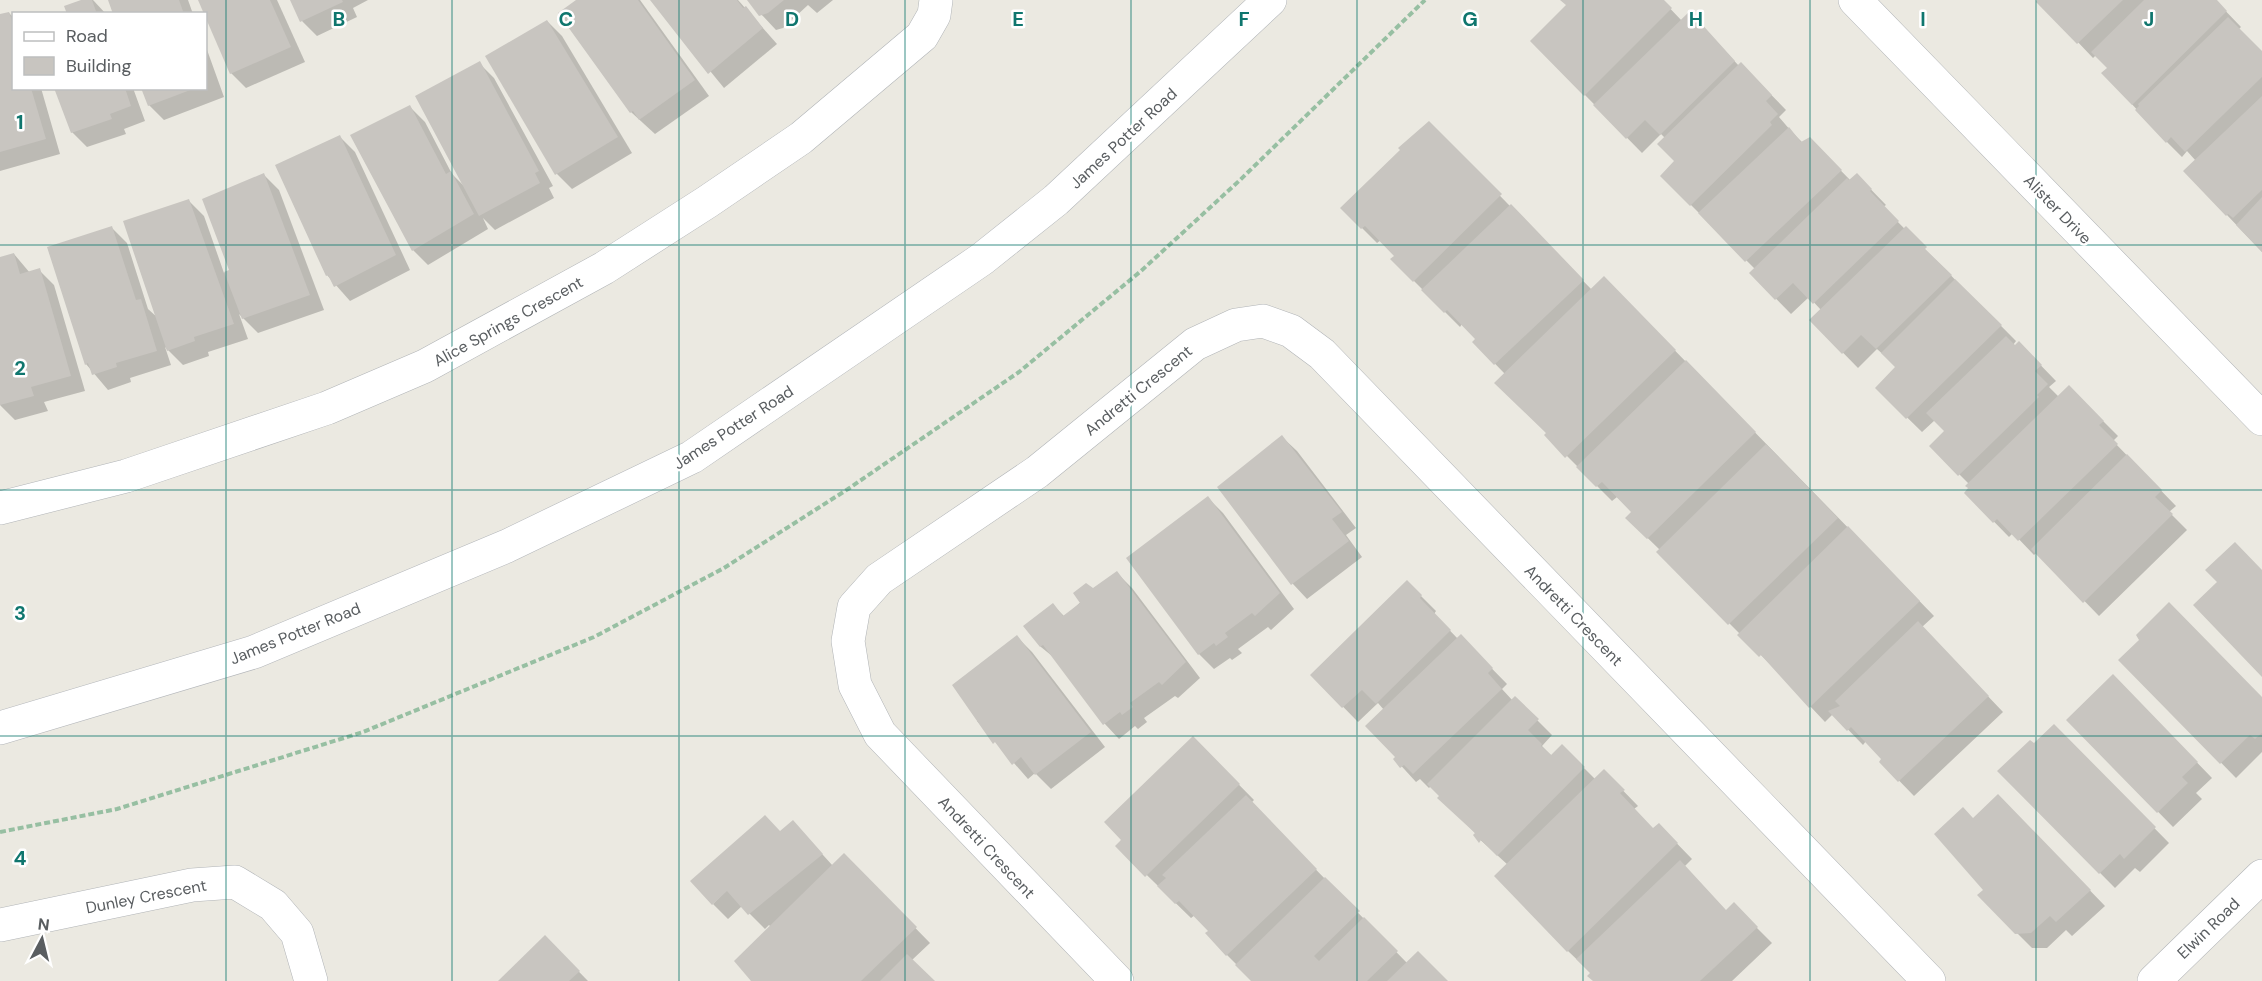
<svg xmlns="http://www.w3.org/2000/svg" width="2262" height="981" font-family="'DM Sans',sans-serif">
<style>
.shadow{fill:#0003}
.building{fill:#c8c5c0}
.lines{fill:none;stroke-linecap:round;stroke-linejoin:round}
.minor-casing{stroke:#b1b4b7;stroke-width:34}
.secondary-casing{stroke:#b3b6ba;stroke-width:34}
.path{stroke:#97bfa2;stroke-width:4;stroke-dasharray:6 3;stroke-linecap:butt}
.minor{stroke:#fff;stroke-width:33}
.secondary{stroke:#fff;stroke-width:33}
.grid{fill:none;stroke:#0f766e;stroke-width:1.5;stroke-opacity:0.55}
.labels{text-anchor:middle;stroke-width:5;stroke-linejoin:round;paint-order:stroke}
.street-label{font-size:16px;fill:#595d60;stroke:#fff}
.grid-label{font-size:20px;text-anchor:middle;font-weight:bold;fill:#0f766e;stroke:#fff;stroke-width:5;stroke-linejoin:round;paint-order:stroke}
</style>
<rect width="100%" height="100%" fill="#ebe9e1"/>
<g class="shadow">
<path d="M85 0H93L106 14H68Z"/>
<path d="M109 0H188L193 14H115Z"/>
<path d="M199 0H277L305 62 246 88 231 73Z"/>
<path d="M292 0H368L353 8 357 17 317 36 302 21Z"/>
<path d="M578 0H640L709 96 655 134 631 112Z"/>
<path d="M652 0H738L777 44 724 88Z"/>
<path d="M748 0H833L817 13 808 5 783 28 776 30Z"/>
<path d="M1562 0H1662L1682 21 1690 13 1739 66 1741 64 1786 110 1779 117 1791 131 1803 143 1810 139 1851 181 1857 175 1886 205 1883 207 2016 341 2013 345 2015 347 2019 343 2056 381 2049 387 2059 397 2069 387 2118 436 2113 441 2176 506 2169 512 2187 530 2099 616 2037 552 2034 555 2013 533 2009 537 1966 493 1970 488 1969 484 1931 446 1946 431 1935 420 1922 432 1877 388 1897 367 1877 349 1858 368 1811 320 1821 310 1809 297 1791 314 1751 273 1755 269 1662 176 1676 161 1665 138 1661 134 1642 153 1585 95 1568 5Z"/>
<path d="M2038 0H2215L2241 27 2239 29 2262 53V252L2227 215 2196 161 2187 151 2182 157 2167 142 2103 73 2109 68 2096 55 2093 58Z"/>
<path d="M9 13 14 18V88H41L60 154 0 171V16Z"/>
<path d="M547 21 562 36 632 153 572 189 557 174Z"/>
<path d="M206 47 224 97 164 120 149 105 143 88H206Z"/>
<path d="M479 63 494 78 553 186 549 188 554 198 495 230 483 218 488 229 428 265 413 250 410 107 425 122 452 174 463 185Z"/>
<path d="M56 88H133L145 121 124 129 126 134 87 147 72 132Z"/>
<path d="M1429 123 1592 290 1604 278 1863 543 1934 616 1922 627 2003 712 1914 796 1881 762 1883 759 1866 741 1863 745 1833 714 1825 722 1776 670 1658 552 1660 550 1627 518 1633 512 1617 497 1612 501 1546 435 1547 434 1505 374 1474 342 1477 339 1462 324 1460 327 1392 259 1396 256 1381 240 1377 243 1342 208Z"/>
<path d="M340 137 355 152 410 270 350 301 327 275Z"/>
<path d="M264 175 279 190 324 310 258 333 239 314 248 339 208 352 209 356 183 365 165 347 171 365 130 378 131 382 108 390 86 364 112 228 127 243 148 309 158 318 189 201 204 216 224 273 231 271Z"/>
<path d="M14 254 30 273 39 270 54 285 85 391 44 402 48 411 15 420 0 405V258Z"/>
<path d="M1282 437 1297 451 1356 528 1346 535 1362 557 1307 599 1293 584 1219 487Z"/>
<path d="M1208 498 1223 513 1294 609 1271 630 1268 627 1238 649 1242 653 1232 660 1230 658 1214 669 1199 654 1128 558Z"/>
<path d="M1117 573 1132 588 1200 678 1178 698 1175 696 1144 718 1147 722 1138 729 1135 726 1119 739 1105 724 1057 660 1041 647 1025 626 1053 605 1065 617 1093 590Z"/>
<path d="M1407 582 1436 611 1434 614 1458 639 1461 637 1507 684 1502 689 1513 701 1515 698 1552 735 1542 746 1552 756 1562 746 1596 780 1604 771 1638 806 1634 809 1653 830 1659 825 1692 859 1684 867 1727 912 1734 905 1772 943 1732 981H1595L1592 974 1568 951 1508 865 1475 835 1476 834 1431 786 1429 788 1420 779 1416 782 1395 759 1397 757 1384 710 1378 703 1358 722 1312 675Z"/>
<path d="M1017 637 1032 652 1105 747 1051 789 1035 773 1028 779 977 721Z"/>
<path d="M2121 660 2262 699V752L2236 778Z"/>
<path d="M2113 676 2212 778 2196 793 2202 799 2173 827 2068 720Z"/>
<path d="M2054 726 2169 843 2140 872 2135 868 2115 888 1999 771 2034 745Z"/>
<path d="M1193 738 1254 800 1251 803 1407 963 1446 981H1253L1227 955 1210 931 1195 915 1191 918 1117 846Z"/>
<path d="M2013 811 2105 906 2072 936 2066 930 2047 948H2032L1979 895 1985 890 1974 820Z"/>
<path d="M793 822 833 866 844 855 930 943 912 960 933 981H753L771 927 769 925 765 929 742 906 728 919 713 904Z"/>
<path d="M545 937 588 981H500Z"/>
</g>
<g class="building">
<path d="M81 0H92L97 14H67L64 6Z"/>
<path d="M108 0H179L184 14H113Z"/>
<path d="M198 0H270L291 47 230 74Z"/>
<path d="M290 0H342L343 2 300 22Z"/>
<path d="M576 0H638L695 80 639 120 633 111 630 113 558 13Z"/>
<path d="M650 0H737L743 8 746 6 763 28 708 74Z"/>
<path d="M747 0H784L768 13 759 16Z"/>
<path d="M1560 0H1664L1672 8 1584 96 1530 41 1566 5Z"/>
<path d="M2037 0H2123L2077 44 2036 2Z"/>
<path d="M2144 0H2217L2227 11 2132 105 2101 73 2107 68 2091 52Z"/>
<path d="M1690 11 1735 61 1660 135 1645 120 1626 139 1593 105Z"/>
<path d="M9 12 14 26V88H31L46 139 0 152V14Z"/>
<path d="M2228 17 2262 51V77L2185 152 2171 137 2166 143 2135 110 2139 106 2138 104Z"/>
<path d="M547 20 618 137 555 175 485 56Z"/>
<path d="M480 61 539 171 535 173 540 183 479 216 415 96Z"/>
<path d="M1741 62 1772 95 1766 101 1778 114 1770 122 1772 125 1690 206 1660 176 1674 161 1657 144Z"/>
<path d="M54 88H125L131 106 110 114 112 119 71 133Z"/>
<path d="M141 88H193V89L148 106Z"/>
<path d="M2262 96V190L2233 218 2228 214 2226 216 2183 171Z"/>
<path d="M410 105 446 174 451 171 474 214 412 251 350 135Z"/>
<path d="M1429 121 1502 194 1413 282 1390 259 1394 256 1365 226 1361 229 1340 208 1400 150 1398 148Z"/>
<path d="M1789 127 1801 142 1810 137 1842 170 1745 262 1698 213Z"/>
<path d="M340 135 396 255 334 287 328 275 326 276 275 165Z"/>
<path d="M264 173 310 295 242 319 224 272 229 270 202 199Z"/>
<path d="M1857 173 1872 189 1870 191 1899 221 1813 304 1793 283 1775 300 1749 273 1847 178 1849 180Z"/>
<path d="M2262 197V252L2236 225Z"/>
<path d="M189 199 234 324 194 337 195 341 167 351 123 221Z"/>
<path d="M1511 204 1584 280 1494 365 1472 342 1475 339 1447 310 1444 313 1421 290Z"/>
<path d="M112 226 136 300 141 299 157 351 116 363 117 367 92 375 88 363 85 365 47 247Z"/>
<path d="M1906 226 1927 247 1925 249 1952 275 1876 349 1861 335 1842 354 1809 320Z"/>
<path d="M14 253 20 274 40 268 71 376 31 387 34 396 0 405V257Z"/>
<path d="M1604 276 1676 350 1565 458 1544 435 1546 433 1494 383Z"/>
<path d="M1955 279 2002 325 1906 419 1875 388 1895 367 1881 353Z"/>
<path d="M2006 336 2015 345 2019 341 2042 365 2035 371 2048 384 2037 395 2039 397 1958 476 1929 446 1944 431 1926 413Z"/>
<path d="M1686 360 1756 432 1647 539 1625 518 1631 512 1602 482 1596 487 1576 467Z"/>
<path d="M2069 385 2104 421 2099 425 2118 444 2018 541 1997 519 1993 523 1964 493 1968 488 1965 486Z"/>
<path d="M1282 435 1342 512 1332 519 1349 541 1291 585 1217 487Z"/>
<path d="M1766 444 1838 518 1728 625 1656 552Z"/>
<path d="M2127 454 2162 490 2155 497 2173 514 2083 603 2031 549Z"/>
<path d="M1208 496 1280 593 1255 616 1252 613 1225 633 1228 637 1216 646 1214 643 1198 655 1126 558Z"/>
<path d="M1848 526 1920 601 1809 708 1761 655 1759 657 1737 635Z"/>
<path d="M2235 542 2262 570V677L2193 605 2217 582 2205 570Z"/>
<path d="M1117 571 1186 662 1162 685 1159 682 1130 703 1133 707 1122 715 1120 712 1103 725 1043 645 1040 647 1023 626 1053 603 1063 616 1080 603 1073 593 1086 583 1093 588Z"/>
<path d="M1407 580 1422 595 1420 598 1451 630 1376 704 1362 690 1342 708 1310 675Z"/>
<path d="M2169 602 2262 697V733L2255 739 2250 735 2220 764 2118 660 2139 640 2136 635Z"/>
<path d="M1918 621 1989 696 1898 782 1879 762 1881 759 1851 727 1847 731 1828 711 1840 706 1835 701Z"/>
<path d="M1461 634 1493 668 1488 673 1502 689 1413 774 1404 765 1400 768 1393 759 1395 757 1365 726Z"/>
<path d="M1017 635 1091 732 1035 775 1021 757 1012 765 995 742 993 744 952 685Z"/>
<path d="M2113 674 2198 762 2182 777 2188 783 2157 813 2066 720Z"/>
<path d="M1515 696 1539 719 1528 730 1542 744 1541 746 1551 755 1562 744 1585 767 1497 856 1481 840 1479 843 1473 835 1475 833 1437 798 1439 796 1427 784Z"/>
<path d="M2054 724 2156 827 2124 859 2120 854 2099 874 1997 771 2030 740 2034 743Z"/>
<path d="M1193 736 1240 784 1145 877 1115 846 1121 840 1104 822Z"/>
<path d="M1604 769 1625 790 1620 793 1653 828 1659 823 1678 843 1567 952 1494 876Z"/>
<path d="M1998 794 2091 890 2056 922 2050 916 2031 933 2015 934 1977 895 1983 890 1934 834 1963 807 1973 818Z"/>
<path d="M1246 795 1317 869 1226 956 1205 933 1208 931 1179 901 1175 904 1157 886 1166 878 1162 875Z"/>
<path d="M765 815 780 831 793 820 823 854 748 915 727 891 712 905 690 881Z"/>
<path d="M844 853 917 927 861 981H751L734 961Z"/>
<path d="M1680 860 1726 910 1734 902 1758 927 1700 981H1593L1587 976 1590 973 1576 959Z"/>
<path d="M1325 877 1360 911 1314 956 1319 961 1364 917 1398 951 1367 981H1251L1235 965Z"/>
<path d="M545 935 580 971 569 981H498Z"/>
<path d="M1418 951 1448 981H1387Z"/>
<path d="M907 954 935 981H880Z"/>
</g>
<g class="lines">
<defs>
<g id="minor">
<path d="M1855 0 2262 419"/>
<path d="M0 508 126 476 327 408 425 366 604 268 707 202 801 138 922 36 934 15 936 0"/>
<path d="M0 925 192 885 235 882 273 905 297 933 311 981"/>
<path d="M1117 981 880 734 855 685 848 641 854 607 879 579 1037 472 1195 344 1236 325 1263 321 1291 331 1322 354 1929 981"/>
<path d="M2154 981 2262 876"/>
</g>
<path id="secondary" d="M0 728 254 652 507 546 692 457 982 259 1056 200 1270 0"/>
</defs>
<use href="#minor" class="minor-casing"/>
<use href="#secondary" class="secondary-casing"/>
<path class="path" d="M0 832 117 809 363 732 594 637 724 568 848 489 1019 372 1141 271 1240 180 1425 0"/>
<use href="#minor" class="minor"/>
<use href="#secondary" class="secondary"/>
</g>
<path class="grid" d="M226 0V981M452 0V981M679 0V981M905 0V981M1131 0V981M1357 0V981M1583 0V981M1810 0V981M2036 0V981M0 245H2262M0 490H2262M0 736H2262"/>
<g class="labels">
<g class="street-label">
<text transform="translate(1123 138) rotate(-43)" y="6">James Potter Road</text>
<text transform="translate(2058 209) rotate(46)" y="6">Alister Drive</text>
<text transform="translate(508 321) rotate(-29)" y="6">Alice Springs Crescent</text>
<text transform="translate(1138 390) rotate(-39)" y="6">Andretti Crescent</text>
<text transform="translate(733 427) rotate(-33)" y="6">James Potter Road</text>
<text transform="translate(1574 615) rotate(46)" y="6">Andretti Crescent</text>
<text transform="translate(295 633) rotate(-22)" y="6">James Potter Road</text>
<text transform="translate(987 847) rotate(47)" y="6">Andretti Crescent</text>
<text transform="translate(146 896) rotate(-11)" y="6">Dunley Crescent</text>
<text transform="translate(2208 928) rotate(-44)" y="6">Elwin Road</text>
</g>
</g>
<g class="grid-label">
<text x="339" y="26">B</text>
<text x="566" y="26">C</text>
<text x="792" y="26">D</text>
<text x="1018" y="26">E</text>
<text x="1244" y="26">F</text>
<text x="1470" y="26">G</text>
<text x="1696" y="26">H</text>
<text x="1923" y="26">I</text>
<text x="2149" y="26">J</text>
<text x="20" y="129">1</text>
<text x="20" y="375">2</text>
<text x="20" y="620">3</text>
<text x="20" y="865">4</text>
</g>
<rect x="12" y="12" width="195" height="78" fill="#ffffff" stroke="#bdbebf" stroke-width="1.5"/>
<rect x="24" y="32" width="30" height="9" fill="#ffffff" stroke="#bdbebf" stroke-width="1.5"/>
<text x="66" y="42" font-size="18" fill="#595d60">Road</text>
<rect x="24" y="57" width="30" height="18" fill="#c8c5c0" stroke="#bdbebf" stroke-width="1.5"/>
<text x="66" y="72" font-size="18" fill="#595d60">Building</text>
<g transform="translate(42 939) rotate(7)" stroke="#ffffff" stroke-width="4.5" paint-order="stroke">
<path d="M0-4.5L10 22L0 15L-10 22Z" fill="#595d60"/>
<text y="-9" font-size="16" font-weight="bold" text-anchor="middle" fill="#595d60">N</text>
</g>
</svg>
